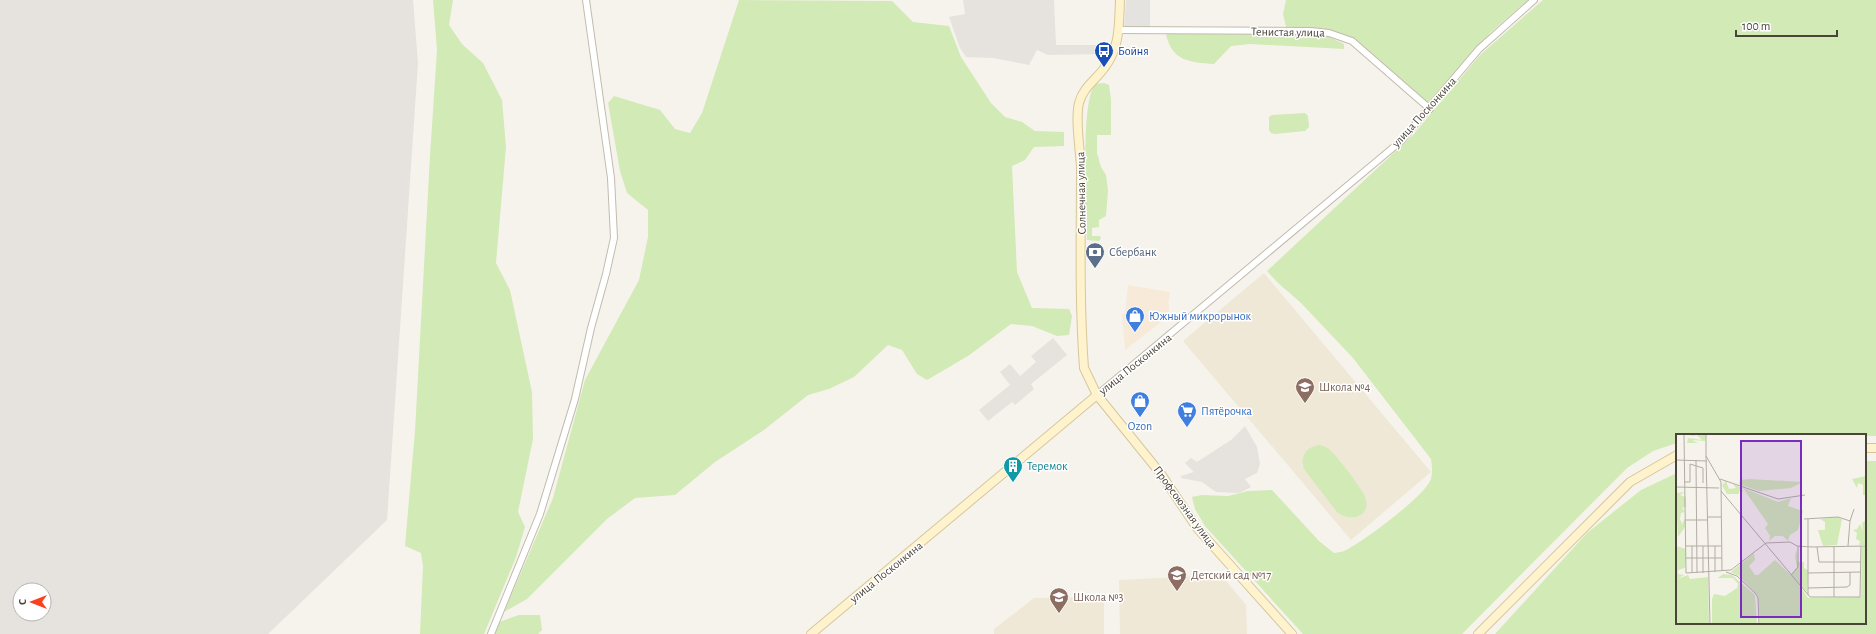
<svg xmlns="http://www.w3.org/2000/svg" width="1876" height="634" font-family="'Alegreya Sans',sans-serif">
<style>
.commercial{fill:#f7ead8}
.industrial{fill:#e6e2dd;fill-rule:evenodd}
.education{fill:#efe8d6}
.green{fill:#d2eab5}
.parking{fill:#e5e3e0}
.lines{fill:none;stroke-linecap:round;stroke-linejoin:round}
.street-casing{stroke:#c2bbae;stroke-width:8}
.secondary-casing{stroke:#d6c79b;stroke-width:10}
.street{stroke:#fff;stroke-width:6}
.secondary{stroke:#fff3cd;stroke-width:8}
.labels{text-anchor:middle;stroke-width:3;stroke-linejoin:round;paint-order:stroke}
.street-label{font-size:12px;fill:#4b4439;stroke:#fff}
.transit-label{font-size:12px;fill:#164399;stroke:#fff;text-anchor:start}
.service-label{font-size:12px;fill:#4e5e75;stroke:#fff;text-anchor:start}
.shop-label{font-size:12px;fill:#366cbe;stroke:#fff;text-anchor:start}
.education-label{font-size:12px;fill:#785e54;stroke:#fff;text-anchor:start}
.culture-label{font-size:12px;fill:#0d838f;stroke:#fff;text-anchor:start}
.inset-road{fill:none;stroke:#b2ada4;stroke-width:1}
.view{fill:#7b2cbf;fill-opacity:0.15;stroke:#7b2cbf;stroke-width:2}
.inset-edge{fill:none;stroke:#4b4439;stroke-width:2}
</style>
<rect width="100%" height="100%" fill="#f6f3ec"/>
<path class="commercial" d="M1128 285 1170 292 1168 304 1169 305V316L1125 350 1122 314H1125Z"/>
<g class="industrial">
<path d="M0 0H413L418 63 387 520 268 634H0ZM20 590H44V614H20Z"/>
<path d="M963 0H1054L1056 45H1102V54L1048 55 1037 50 1029 65 993 58 966 57 960 48 949 17 965 14Z"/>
<path d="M1053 338 1067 355 1031 384 1034 389 1015 405 1012 402 988 421 979 410 1010 385 1000 372 1010 364 1020 376 1036 362 1031 356Z"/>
<path d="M1245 426 1257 447 1260 464 1257 473 1245 479 1251 487 1239 493 1216 492 1202 482 1181 478V476L1194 472 1185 463 1191 458 1197 462 1231 440Z"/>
</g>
<g class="education">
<path d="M1264 273 1431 472 1351 540 1183 341Z"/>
<path d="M1221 575 1246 605 1247 634H1120L1119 580Z"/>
<path d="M1104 597V634H994V629L1034 598Z"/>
</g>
<g class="green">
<path d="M433 0H453L449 25 462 44 483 63 502 100 506 147 496 263 510 290 532 392 533 439 518 512 525 527 516 557 484 634H420L423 566 421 553 405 546 415 431 430 156 437 50Z"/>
<path d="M739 0 892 1 913 22 949 26 961 57 991 103 1005 117 1022 122 1035 131 1064 132V146L1034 147 1025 160 1012 166 1017 272 1032 308 1069 309 1072 316 1069 335 1057 336 1032 326 1011 324 968 356 927 380 917 374 902 350 888 345 854 377 829 389 808 395 764 430 715 462 675 495 635 498 607 519 527 599 504 612 553 498 585 380 639 280 648 237V210L627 193 620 171 608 103 614 96 660 110 675 129 690 133 702 113Z"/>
<path d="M1286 0H1528L1491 32 1426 107 1346 37 1287 31 1283 14Z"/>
<path d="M1543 0H1876V436L1677 435V443L1653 451 1627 468 1462 634H1303L1205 526 1195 509 1192 497 1202 495 1228 496 1248 491 1272 490 1319 541 1334 553C1338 552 1343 552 1346 550 1363 542 1423 497 1430 481 1433 474 1432 467 1431 459L1353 358 1301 303 1277 282 1267 271 1413 135 1480 55Z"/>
<path d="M1169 33 1262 34 1327 36 1344 44V49L1250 44 1231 46 1214 64C1190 62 1173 62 1166 35Z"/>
<path d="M1104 83 1109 85 1111 100V135H1097V153L1101 167 1106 175 1108 190 1106 216 1099 220V227L1092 228V236H1100L1101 238 1099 241 1087 240C1087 210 1080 103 1095 84Z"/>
<path d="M1305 113 1308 116 1309 127 1305 131 1274 134 1271 133 1269 130V117L1272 115Z"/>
<path d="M1319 445C1323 446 1327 447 1330 450 1337 456 1365 492 1366 500 1370 518 1348 522 1337 512L1304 469C1300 456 1306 447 1319 445Z"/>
<path d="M1865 461H1876V634H1495L1587 533 1641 490 1677 473V623H1865Z"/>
<path d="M519 615H540L542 630 538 634H494L499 622Z"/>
</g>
<path class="parking" d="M1126 0H1150V30H1124Z"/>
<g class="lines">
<defs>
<g id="street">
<path d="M1118 30 1311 31 1329 33 1352 41 1430 109"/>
<path d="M1097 395 1401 141 1479 49 1534 0"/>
<path d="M491 634 540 514 575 399 591 328 606 274 614 238 611 178 586 0"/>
</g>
<g id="secondary">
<path d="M1120 0C1119 24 1120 47 1105 67 1096 80 1083 87 1079 103 1075 120 1080 148 1081 167 1081 234 1079 301 1084 368L1097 395 1161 474 1197 528 1292 634"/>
<path d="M1865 448H1876"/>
<path d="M811 634 1097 395"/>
<path d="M1478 634 1630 482 1677 455"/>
</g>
</defs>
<use href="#street" class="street-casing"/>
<use href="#secondary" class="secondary-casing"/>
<use href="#street" class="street"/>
<use href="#secondary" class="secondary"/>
</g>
<defs>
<symbol id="bus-pin" viewBox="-11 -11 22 30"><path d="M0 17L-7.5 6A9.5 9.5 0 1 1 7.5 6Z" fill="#1a4fb4" stroke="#fff"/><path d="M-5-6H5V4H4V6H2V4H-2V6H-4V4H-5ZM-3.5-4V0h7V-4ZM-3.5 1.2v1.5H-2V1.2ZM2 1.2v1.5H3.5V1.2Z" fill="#fff"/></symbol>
<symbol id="bank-pin" viewBox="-11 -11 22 30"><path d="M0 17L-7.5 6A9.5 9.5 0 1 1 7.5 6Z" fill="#5c6f8a" stroke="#fff"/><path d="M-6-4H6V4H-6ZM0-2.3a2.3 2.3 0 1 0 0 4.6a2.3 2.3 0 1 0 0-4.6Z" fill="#fff"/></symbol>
<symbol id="shop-pin" viewBox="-11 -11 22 30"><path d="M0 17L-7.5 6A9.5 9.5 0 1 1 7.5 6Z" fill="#3f7fe0" stroke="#fff"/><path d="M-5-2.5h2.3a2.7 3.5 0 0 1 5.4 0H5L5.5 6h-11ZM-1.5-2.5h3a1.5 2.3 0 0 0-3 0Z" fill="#fff"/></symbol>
<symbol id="school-pin" viewBox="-11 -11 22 30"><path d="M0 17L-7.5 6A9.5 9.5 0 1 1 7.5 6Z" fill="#8d6e63" stroke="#fff"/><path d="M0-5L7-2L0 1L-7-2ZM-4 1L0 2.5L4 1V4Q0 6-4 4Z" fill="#fff"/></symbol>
<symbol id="supermarket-pin" viewBox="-11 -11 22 30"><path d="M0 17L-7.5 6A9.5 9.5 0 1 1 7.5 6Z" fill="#3f7fe0" stroke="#fff"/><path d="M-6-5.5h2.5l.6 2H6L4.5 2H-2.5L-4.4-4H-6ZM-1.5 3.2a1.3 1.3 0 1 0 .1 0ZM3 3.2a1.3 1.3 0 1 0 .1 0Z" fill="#fff"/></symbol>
<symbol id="building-pin" viewBox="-11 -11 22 30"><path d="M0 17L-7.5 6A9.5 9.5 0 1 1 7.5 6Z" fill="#0f9aa8" stroke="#fff"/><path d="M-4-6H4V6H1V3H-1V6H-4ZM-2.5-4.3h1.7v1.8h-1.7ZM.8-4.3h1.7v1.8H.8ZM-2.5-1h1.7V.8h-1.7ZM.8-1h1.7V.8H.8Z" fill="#fff"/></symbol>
</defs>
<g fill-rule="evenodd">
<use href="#bus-pin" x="1093" y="40" width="22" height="30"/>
<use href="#bank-pin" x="1084" y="241" width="22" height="30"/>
<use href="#shop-pin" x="1124" y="305" width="22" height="30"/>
<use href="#school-pin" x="1294" y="376" width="22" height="30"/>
<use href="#shop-pin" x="1129" y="390" width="22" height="30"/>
<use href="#supermarket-pin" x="1176" y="400" width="22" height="30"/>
<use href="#building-pin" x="1002" y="455" width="22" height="30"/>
<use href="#school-pin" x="1166" y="564" width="22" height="30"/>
<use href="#school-pin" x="1048" y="586" width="22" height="30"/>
</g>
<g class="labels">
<g class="street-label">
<text transform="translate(1288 32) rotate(1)" y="4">Тенистая улица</text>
<text transform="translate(1424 112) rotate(-48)" y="4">улица Посконкина</text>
<text transform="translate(1081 193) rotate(-91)" y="4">Солнечная улица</text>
<text transform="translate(1135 364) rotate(-39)" y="4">улица Посконкина</text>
<text transform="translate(1185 507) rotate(54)" y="4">Профсоюзная улица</text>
<text transform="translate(886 572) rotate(-39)" y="4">улица Посконкина</text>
</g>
<g class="transit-label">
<text x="1118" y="55">Бойня</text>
</g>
<g class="service-label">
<text x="1109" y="256">Сбербанк</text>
</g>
<g class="shop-label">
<text x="1149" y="320">Южный микрорынок</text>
<text x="1201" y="415">Пятёрочка</text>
<text x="1140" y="430" text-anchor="middle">Ozon</text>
</g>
<g class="education-label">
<text x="1319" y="391">Школа №4</text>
<text x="1191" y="579">Детский сад №17</text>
<text x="1073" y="601">Школа №3</text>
</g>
<g class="culture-label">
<text x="1027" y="470">Теремок</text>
</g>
</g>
<g transform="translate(1676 434)">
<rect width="190" height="190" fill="#f6f3ec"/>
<path d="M16 0H30L29 7 16 6 22 9H11L12 4 26 6 21 1 15 2ZM190 42V61H187V51L182 49 181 54 176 45ZM48 45 63 50 64 46 73 45 127 48 115 54 83 57ZM50 47 53 55 60 54 57 50 66 54 67 58 63 57V60H51L46 51ZM67 54 102 68 115 64 112 72 127 77 122 96 114 101 112 107 107 102H99L93 107 94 102 89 94 92 90ZM9 58 4 61 10 63V73L6 74 9 78 5 79 4 85 6 90 9 84V93L2 103 0 59ZM161 83 166 85 161 111 147 112 142 96H149V88L144 85ZM190 86V111H183L184 107 180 105 181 99 177 96 181 95 184 90 187 97 186 89ZM0 112 10 115 9 134 2 136V140L8 141 1 145 12 141 14 145 32 143 33 190H0ZM190 112V190H84L82 162 63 142 55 138 78 119 79 126 73 132 79 141H82L99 126 120 146 132 164 185 163 186 113ZM121 116 122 128H128V134L132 136 131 158 115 141 121 134 119 121ZM47 140 56 141 79 161 81 190H36V165L38 160 49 162 61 154 62 150 57 144H42Z" fill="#d2eab5"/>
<path class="inset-road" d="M8 0 10 139 55 136 90 109 114 108 121 112 136 113 190 112M30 0V22L45 48 46 137M30 22 34 190M0 26 31 27M20 26 21 139M44 45 102 65 129 61M8 48H14V30L27 34V49M0 53 43 54M45 57 134 163H184L185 112M32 83H45M128 85 162 83 174 87M132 85V161M10 86H32M10 112H45M16 112V139M27 112V139M39 112V138M158 112V163M172 112 174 87 178 75M141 113 143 128H185M10 124H46M50 138 61 142 80 160 82 164 83 190M132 139 185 138M115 141 122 133V112M132 154 171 153 174 151V138"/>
<path class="view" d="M65 7H125V183H65Z"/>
<rect width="190" height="190" class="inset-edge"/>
</g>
<g transform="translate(32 602) rotate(270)"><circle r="19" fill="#ffffff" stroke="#b7b4b0"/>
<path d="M0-3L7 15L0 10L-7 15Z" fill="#fc3f1d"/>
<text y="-6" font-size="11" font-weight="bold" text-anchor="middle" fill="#4b4439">С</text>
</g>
<path d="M1736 30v6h101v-6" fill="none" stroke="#4b4439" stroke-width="2"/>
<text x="1742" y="30" font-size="12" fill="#4b4439" stroke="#ffffff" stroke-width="3" paint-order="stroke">100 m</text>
</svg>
